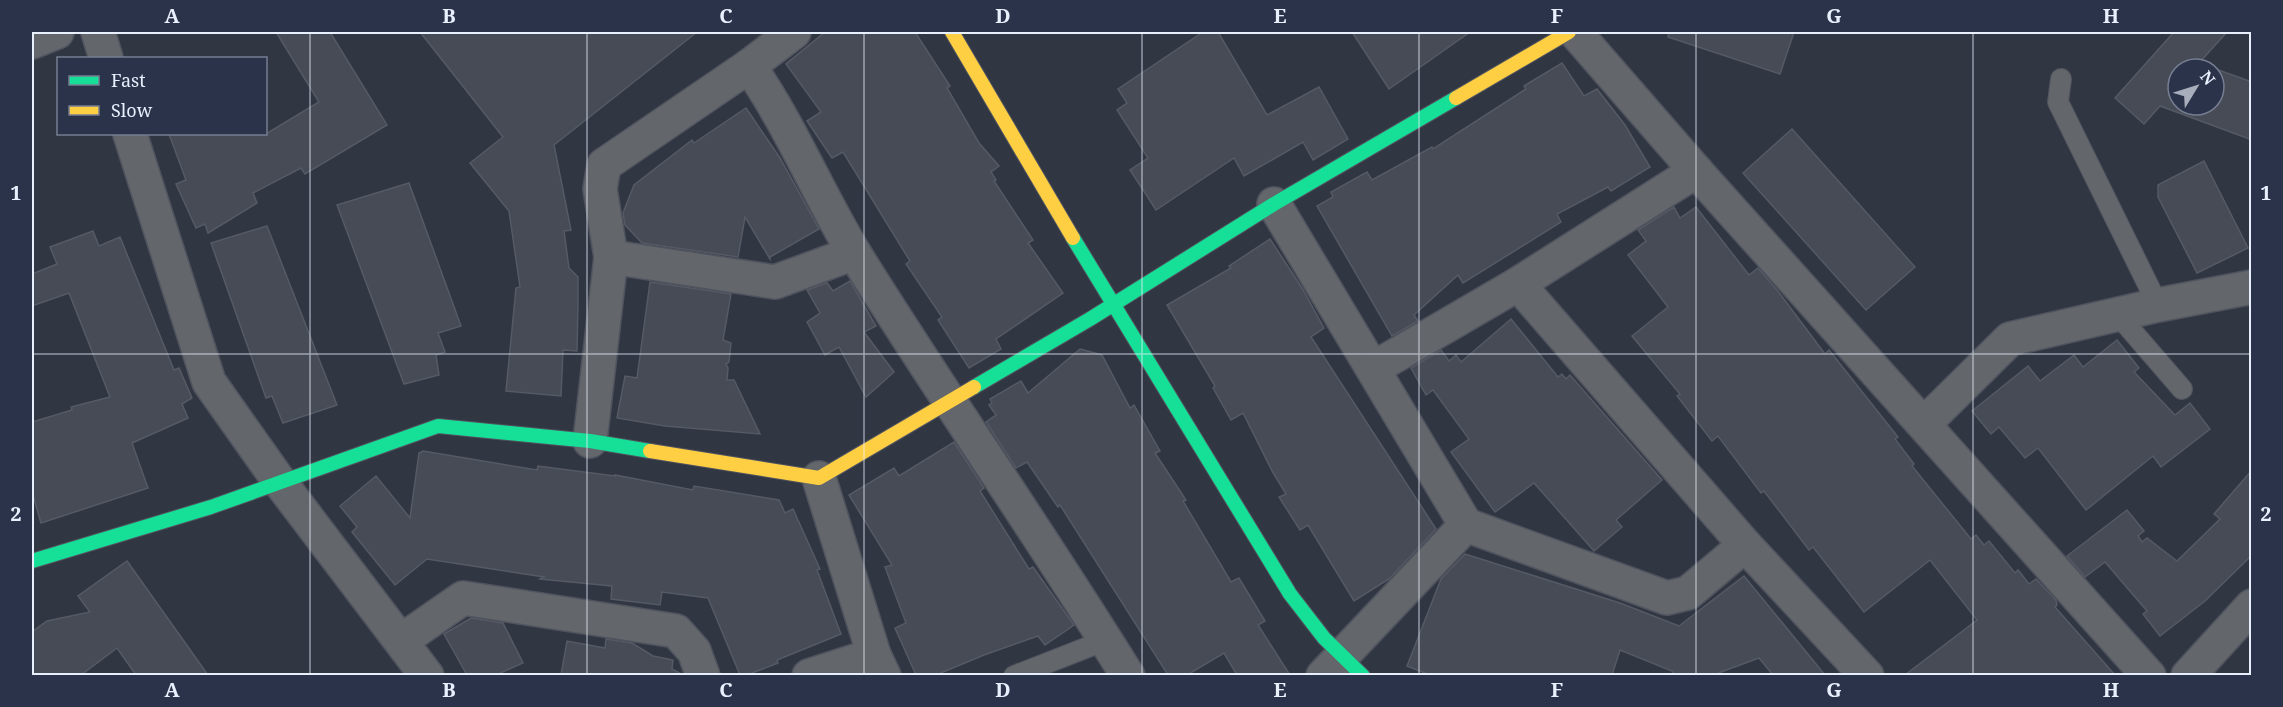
<svg xmlns="http://www.w3.org/2000/svg" width="2283" height="707" font-family="'Noto Serif',serif">
<style>
.building{fill:#464b55;stroke:#555a65;stroke-width:1.5;fill-rule:evenodd}
.lines{fill:none;stroke-linecap:round;stroke-linejoin:round}
.lane-casing{stroke:#50545f;stroke-width:22}
.street-casing{stroke:#50545f;stroke-width:36}
.fast-casing{stroke:#50545f;stroke-width:16}
.slow-casing{stroke:#50545f;stroke-width:16}
.lane{stroke:#63666a;stroke-width:20}
.street{stroke:#63666a;stroke-width:33}
.fast{stroke:#16e098;stroke-width:14}
.slow{stroke:#ffcf43;stroke-width:14}
.grid{fill:none;stroke:#e8effd;stroke-width:1.5;stroke-opacity:0.55}
.neatline{fill:none;stroke:#e8effd;stroke-width:2}
.grid-label{font-size:20px;text-anchor:middle;font-weight:bold;fill:#e8effd}
</style>
<rect width="100%" height="100%" fill="#313643"/>
<g class="building">
<path d="M276 32H330L387 125 305 174 301 168 253 193 257 203 208 233 205 224 196 228 176 184 186 180 169 134H266L319 102Z"/>
<path d="M420 32H697L554 145 571 230 564 231 569 268 578 277V303L577 351 563 350 561 396 506 391 516 288 520 287 509 211 470 163 503 137Z"/>
<path d="M825 32H915L950 86 947 88 979 143 999 166 991 172 996 180 994 181 1033 240 1028 243 1063 293 996 339 1001 349 969 368 938 320 942 317 906 264 910 261 843 152 832 158 807 121 821 112 786 64Z"/>
<path d="M1203 32H1218L1267 115 1319 87 1348 139 1313 160 1303 142 1244 176 1234 158 1156 210 1130 170 1148 158 1117 110 1127 103 1118 89Z"/>
<path d="M1352 32H1470L1389 89Z"/>
<path d="M1669 32H1794L1780 74 1668 37Z"/>
<path d="M2174 32H2227L2199 63 2252 82V140L2160 106 2144 124 2115 98ZM2178 69H2214V105H2178Z"/>
<path d="M1562 63 1584 96 1597 89 1625 125 1650 167 1611 191 1608 187 1557 214 1561 222 1463 283 1458 275 1414 315 1418 321 1392 336 1317 206 1333 197 1331 192 1367 172 1372 180 1432 147 1433 149 1526 89 1524 86Z"/>
<path d="M746 108 780 158 819 229 770 257V259L745 217 738 257 642 243 625 225 623 213 634 185 692 140 694 143Z"/>
<path d="M1792 129 1915 267 1866 310 1743 173Z"/>
<path d="M2204 161 2248 248 2197 273 2158 197V185Z"/>
<path d="M409 183 461 326 438 333 445 352 436 355 439 375 404 384 337 205Z"/>
<path d="M1674 207 1680 218 1696 207 1749 275 1758 268 1777 290 1825 354 1829 350 1898 437 1895 439 1914 464 1912 466 1971 539 1976 535 1984 545 1989 541 2015 573 2018 570 2029 584 2036 579 2056 600 2057 605 2055 607 2115 675H1905L1977 620 1930 560 1864 612 1813 547 1809 550 1764 491 1761 493 1718 436 1712 441 1677 396 1680 394 1632 336 1668 307 1628 255 1646 241 1638 230Z"/>
<path d="M267 226 337 405 283 423 272 396 266 398 211 243Z"/>
<path d="M93 231 99 246 120 237 174 370 179 368 192 398 182 404 188 418 132 443 148 488 41 523 32 492V422L72 410 71 407 110 397 69 293 32 306V274L57 264 50 247Z"/>
<path d="M1270 239 1302 288 1324 328 1311 337 1436 529 1389 579 1354 601 1308 525 1300 530 1279 497 1286 494 1272 471 1243 413 1231 420 1213 388 1215 386 1167 305 1231 268 1229 266Z"/>
<path d="M850 281 876 326 864 332 894 372 866 397 839 347 825 355 807 322 820 313 807 290 827 283 833 291Z"/>
<path d="M650 282 731 294 723 340 731 343 729 362 726 364 728 368 727 380H734L760 434 665 426 617 418 625 376 637 378Z"/>
<path d="M1511 319 1558 377 1562 374 1566 379 1570 375 1662 480 1616 520 1622 527 1594 551 1534 483 1495 512 1451 452 1469 439 1433 390 1426 395 1411 368 1441 350 1449 361 1456 355 1461 362Z"/>
<path d="M2117 340 2139 368 2134 372 2175 415 2190 403 2210 429 2161 467 2153 456 2086 510 2038 448 2025 458 1999 427 1991 434 1972 411 2028 366 2040 381 2074 355 2083 367Z"/>
<path d="M1080 349 1102 355 1130 408 1134 405 1160 451 1155 453 1186 500 1183 501 1231 582 1239 578 1265 621 1258 625 1290 675H1237L1224 653 1187 675H1168L1060 505 1058 507 1027 462 1016 468 986 422 996 415 989 405 992 403 990 399 1021 381 1028 393Z"/>
<path d="M954 442 984 488 980 491 1029 569 1033 567 1074 625 1045 645 1038 636 984 655 936 675H916L895 628 906 623 885 567 892 565 849 495 894 468 899 476Z"/>
<path d="M423 451 537 470 538 466 615 476V475L693 490 694 486 779 500 785 513 793 509 820 569 817 570 841 634 777 660 778 663 747 675H740L708 598 662 592 660 605 611 599 612 586 540 579 544 577 427 559 395 585 352 532 357 527 340 506 376 476 410 518 419 453Z"/>
<path d="M2252 470V555L2205 601 2160 636 2143 614 2147 611 2105 562 2085 577 2067 556 2127 510 2144 531 2138 536 2142 542 2147 538 2177 561 2220 519 2214 514Z"/>
<path d="M1465 554 1620 603 1679 626 1744 576 1825 675H1773L1759 658 1713 675H1674L1672 671 1620 650 1612 675H1430L1407 666 1441 579Z"/>
<path d="M127 561 208 675H136L117 648 81 675H32V632L47 621 90 612 78 596Z"/>
<path d="M471 618 503 623 523 663 496 675H467L444 634Z"/>
<path d="M606 639 632 643 653 656 673 660 672 669 683 675H561L567 641 605 648Z"/>
</g>
<g class="lines">
<defs>
<g id="lane">
<path d="M2061 79 2058 102 2158 305"/>
<path d="M2118 315 2182 389"/>
<path d="M1014 676 1106 640"/>
</g>
<g id="street">
<path d="M98 32 106 58"/>
<path d="M1575 32 1696 171 2149 676"/>
<path d="M32 42 57 32"/>
<path d="M749 66C791 126 818 194 856 256 944 397 1040 534 1128 676"/>
<path d="M130 134 209 382 279 481 427 676"/>
<path d="M1274 204 1466 525 1323 676"/>
<path d="M611 257 775 282 854 253"/>
<path d="M1518 284 1745 545 1867 676"/>
<path d="M1374 368 1518 284 1696 171"/>
<path d="M1924 424 2010 339 2158 305 2252 287"/>
<path d="M590 441 611 257 600 189 604 165 749 66 794 32"/>
<path d="M819 478 874 655 884 676"/>
<path d="M1466 525 1667 598 1688 593 1745 545"/>
<path d="M401 641 463 598 676 631 694 651 703 676"/>
<path d="M809 676 874 655"/>
<path d="M2188 676 2252 606"/>
</g>
<g id="fast">
<path d="M1073 238 1290 594 1324 638 1363 676"/>
<path d="M974 387 1090 319 1274 204 1456 98"/>
<path d="M32 561 211 507 438 426 590 441 650 451"/>
</g>
<g id="slow">
<path d="M952 32 1073 238"/>
<path d="M1456 98 1569 32"/>
<path d="M650 451 819 478 974 387"/>
</g>
</defs>
<use href="#lane" class="lane-casing"/>
<use href="#street" class="street-casing"/>
<use href="#fast" class="fast-casing"/>
<use href="#slow" class="slow-casing"/>
<use href="#lane" class="lane"/>
<use href="#street" class="street"/>
<use href="#fast" class="fast"/>
<use href="#slow" class="slow"/>
</g>
<path class="grid" d="M310 32V676M587 32V676M864 32V676M1142 32V676M1419 32V676M1696 32V676M1973 32V676M32 354H2252"/>
<rect width="2283" height="707" fill="none" stroke="#2a334a" stroke-width="66"/>
<rect x="57" y="57" width="210" height="78" fill="#2a334a" stroke="#767e92" stroke-width="1.5"/>
<rect x="69" y="76" width="30" height="9" fill="#16e098" stroke="#767e92" stroke-width="1.5"/>
<text x="111" y="87" font-size="18" fill="#e8effd">Fast</text>
<rect x="69" y="106" width="30" height="9" fill="#ffcf43" stroke="#767e92" stroke-width="1.5"/>
<text x="111" y="117" font-size="18" fill="#e8effd">Slow</text>
<g transform="translate(2196 87) rotate(52)"><circle r="28" fill="#2a334a" stroke="#767e92" stroke-width="1.5"/>
<path d="M0-4.5L10 22L0 15L-10 22Z" fill="#a8aebc"/>
<text y="-9" font-size="16" font-weight="bold" text-anchor="middle" fill="#e8effd">N</text>
</g>
<rect x="33" y="33" width="2217" height="641" class="neatline"/>
<g class="grid-label">
<text x="172" y="23">A</text>
<text x="449" y="23">B</text>
<text x="726" y="23">C</text>
<text x="1003" y="23">D</text>
<text x="1280" y="23">E</text>
<text x="1557" y="23">F</text>
<text x="1834" y="23">G</text>
<text x="2111" y="23">H</text>
<text x="16" y="200">1</text>
<text x="2266" y="200">1</text>
<text x="16" y="521">2</text>
<text x="2266" y="521">2</text>
<text x="172" y="697">A</text>
<text x="449" y="697">B</text>
<text x="726" y="697">C</text>
<text x="1003" y="697">D</text>
<text x="1280" y="697">E</text>
<text x="1557" y="697">F</text>
<text x="1834" y="697">G</text>
<text x="2111" y="697">H</text>
</g>
</svg>
